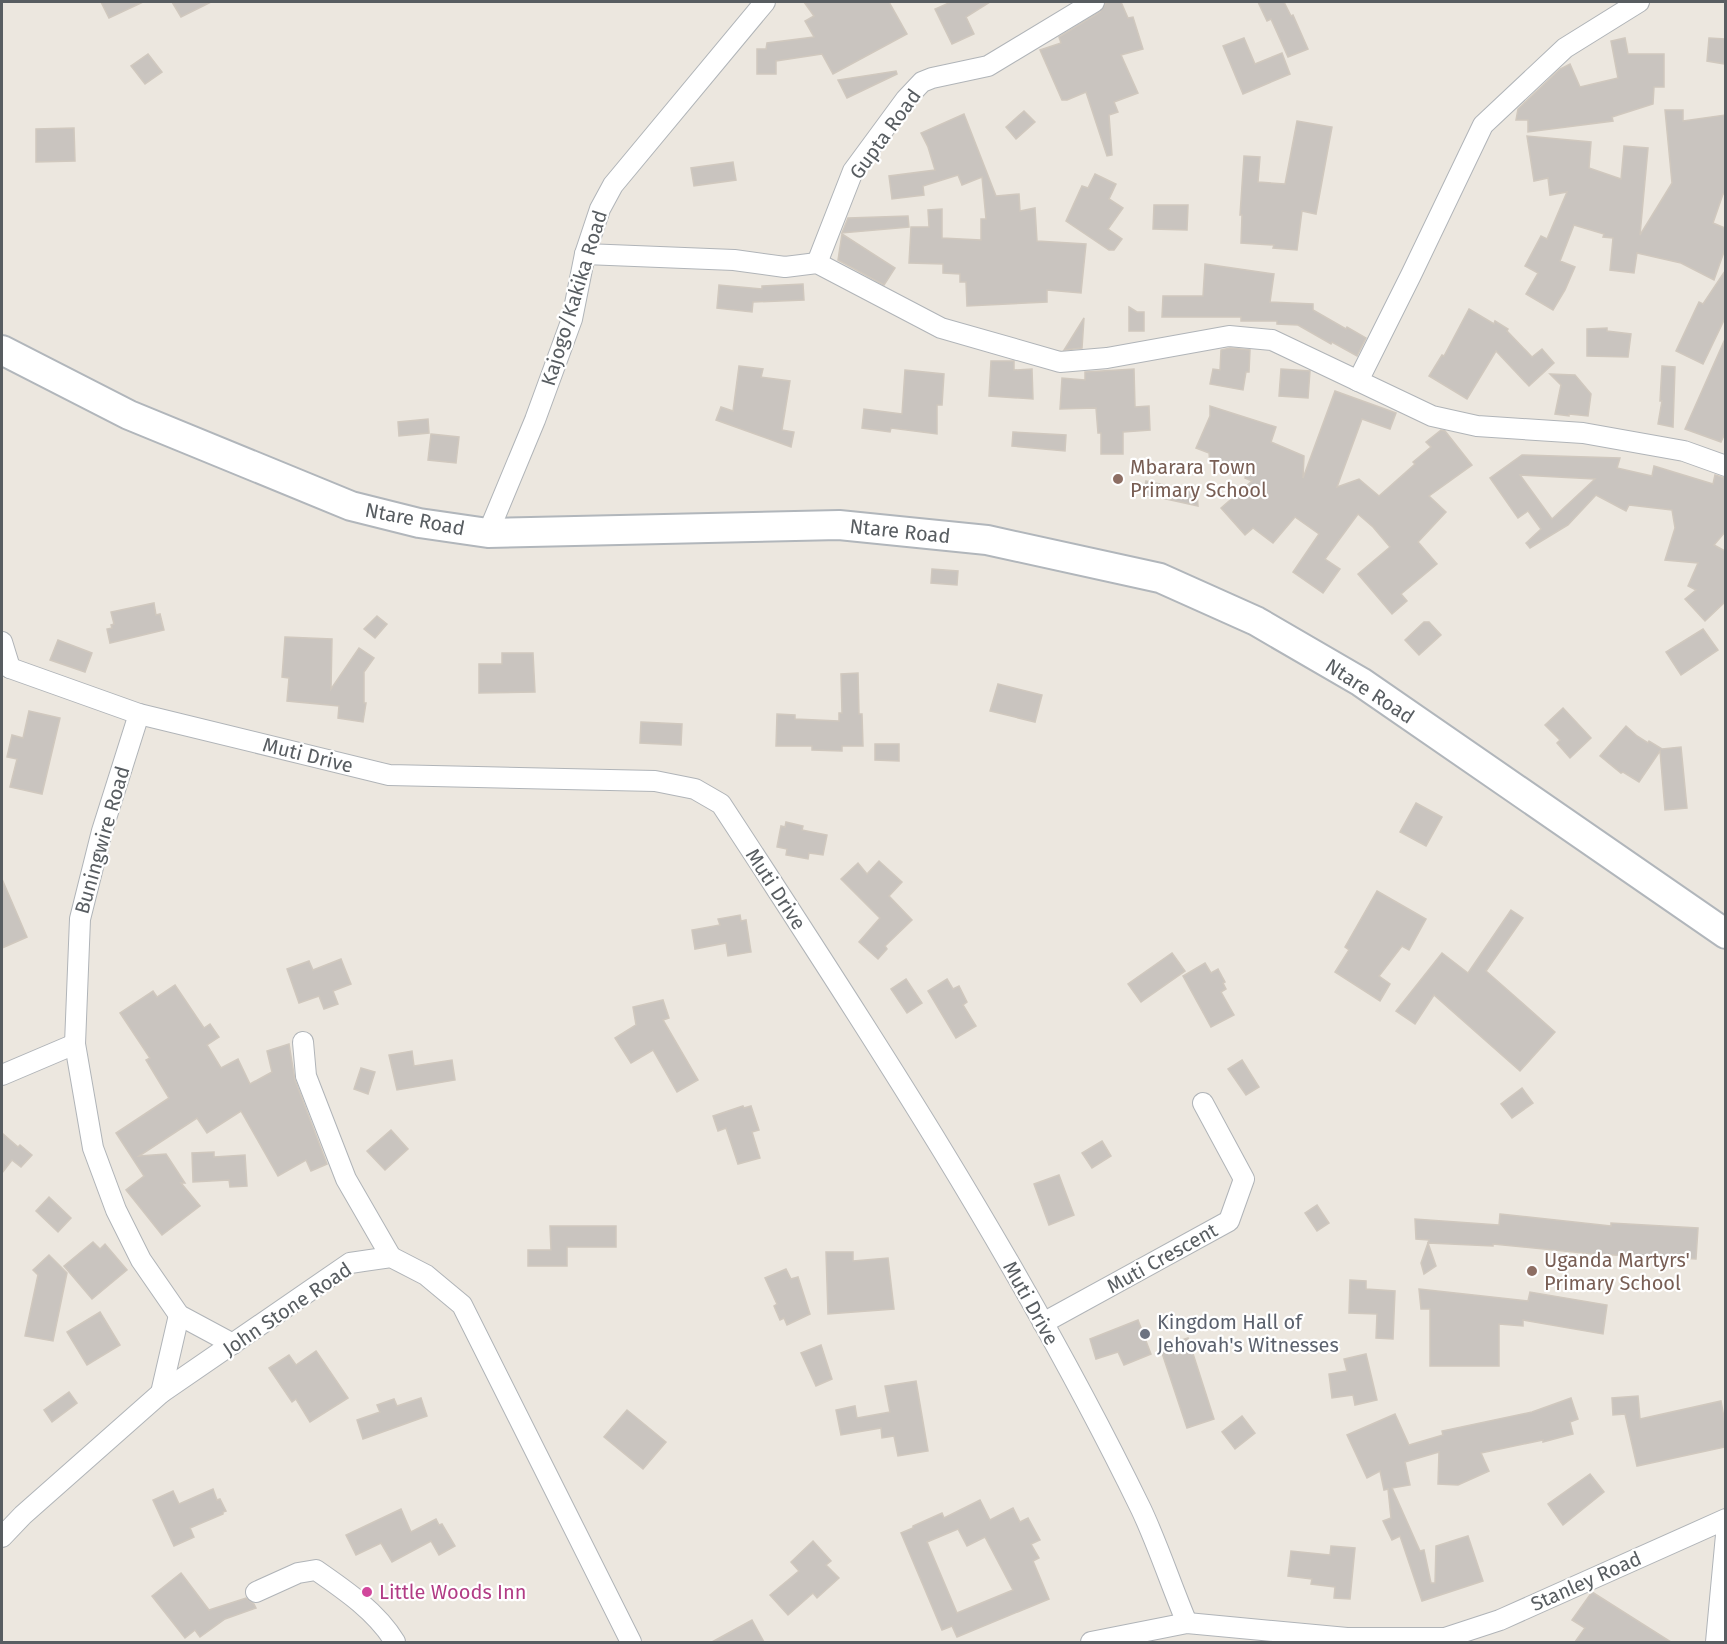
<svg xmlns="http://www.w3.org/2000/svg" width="1727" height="1644" font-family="'Fira Sans',sans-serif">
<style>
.building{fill:#c9c4bf;stroke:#d0c8be;stroke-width:1.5;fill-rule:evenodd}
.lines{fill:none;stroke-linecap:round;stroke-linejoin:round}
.street-casing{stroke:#b0b4b8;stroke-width:22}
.secondary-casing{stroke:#b1b6bb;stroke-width:32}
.street{stroke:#fff;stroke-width:20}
.secondary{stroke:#fff;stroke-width:28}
.education-dot{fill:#8d6e63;stroke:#fff;stroke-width:2}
.worship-dot{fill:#6b7280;stroke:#fff;stroke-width:2}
.hotel-dot{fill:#d1479c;stroke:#fff;stroke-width:2}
.labels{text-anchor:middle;stroke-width:4.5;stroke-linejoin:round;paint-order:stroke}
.street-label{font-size:20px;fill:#585d61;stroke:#fff}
.education-label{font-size:20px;fill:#785e54;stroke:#fff;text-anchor:start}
.worship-label{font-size:20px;fill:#5b616d;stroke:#fff;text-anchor:start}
.hotel-label{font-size:20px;fill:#b23c85;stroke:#fff;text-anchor:start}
</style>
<rect width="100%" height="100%" fill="#ece7df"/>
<g class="building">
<path d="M101 2H143L109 18Z"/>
<path d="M172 2H211L181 17Z"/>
<path d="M804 2H889L907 34 833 74 822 54 776 61V74H757V49H766L767 43 814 37 805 21 814 16Z"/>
<path d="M951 2H990L966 17 974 34 952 44 935 9Z"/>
<path d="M1110 2H1121L1128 18 1133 17 1143 49 1121 55 1138 93 1114 102 1118 112 1109 115 1112 155 1107 156 1086 92 1067 100H1062L1040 50 1061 43 1059 37 1100 12 1106 3Z"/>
<path d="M1258 2H1284L1291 16 1293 15 1308 49 1288 57 1271 19 1267 21Z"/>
<path d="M1244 38 1255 64 1282 53 1290 74 1243 94 1223 46Z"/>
<path d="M1625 38 1628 54H1664V87H1654L1653 104 1612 117 1613 121 1528 132V120H1516L1518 109 1560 69 1570 64 1580 87 1618 78 1611 41Z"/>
<path d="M1709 38 1725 39V64L1707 61Z"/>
<path d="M148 54 162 72 145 84 131 66Z"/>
<path d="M896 71 897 74 847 98 838 80Z"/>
<path d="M1665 110H1683V121L1725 115V194H1723L1713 223 1725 228V249L1714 280 1681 263 1637 253 1634 273 1610 270 1613 238 1603 237 1604 234 1574 225 1560 261 1575 267 1565 290 1553 310 1526 294 1538 273 1525 266 1541 236 1547 239 1567 192 1550 195 1548 178 1534 181 1527 136 1591 142 1589 168 1621 179 1624 146 1648 148 1640 235 1672 183Z"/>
<path d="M1024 111 1035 122 1016 139 1006 127Z"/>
<path d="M964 114 996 196 1019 194 1020 211 1035 208 1037 241 1086 244 1081 293 1047 290V302L967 306 966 282H960V274L943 273V264L909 263 911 227H929L928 210 942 209V238L981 240V219H986L982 177 962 185 958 175 923 186 924 195 892 199 889 176 935 170 928 147 921 133Z"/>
<path d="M1297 121 1332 127 1316 214 1302 211 1297 250 1273 248 1274 245 1241 243 1242 215H1240L1244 156 1260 157 1258 182 1285 184Z"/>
<path d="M74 128 75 161 36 162V129Z"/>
<path d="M733 162 736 180 694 186 691 168Z"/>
<path d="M1095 174 1116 184 1109 199 1123 208 1108 229 1122 239 1114 250H1109L1066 221 1082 186 1088 188Z"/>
<path d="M1154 205H1188L1187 230 1153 229Z"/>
<path d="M908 216 909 227 842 233 848 218Z"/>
<path d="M842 234 895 268 884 285 838 260Z"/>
<path d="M1205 264 1274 274 1270 302 1313 304V310L1346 329 1347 327 1366 338 1357 356 1332 342 1331 344 1298 325 1277 324V321H1241V317H1162L1163 296H1203Z"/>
<path d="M1725 271V318L1703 364 1676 351 1699 302 1703 304Z"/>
<path d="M803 284 804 300 753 302 752 312 717 308 719 285 762 289V286Z"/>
<path d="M1129 307 1137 312H1144V331H1129Z"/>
<path d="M1469 309 1494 324 1495 321 1508 329 1507 331 1532 357 1542 349 1554 363 1529 386 1496 351 1467 399 1429 376 1442 355 1444 356Z"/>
<path d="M1084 318 1082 348 1064 350Z"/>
<path d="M1607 328V331L1631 334 1628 357 1587 356V329Z"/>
<path d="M1725 339V433L1721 442 1685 429Z"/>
<path d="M1230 348 1250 350 1249 372H1246L1243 390 1210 384 1213 369 1220 370 1221 350Z"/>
<path d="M991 361H1014V370L1032 369 1033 399 989 396Z"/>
<path d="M739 366 763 369 761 377 790 381 782 430 794 432 791 447 716 420 721 407 733 411Z"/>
<path d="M1662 366 1675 367 1673 427 1658 424 1662 401H1660Z"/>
<path d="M1134 369 1135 407 1149 406 1150 430 1123 432V454H1101V433H1098L1096 408 1060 409 1062 378 1085 380V372Z"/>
<path d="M1281 369 1310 371 1308 398 1279 396Z"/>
<path d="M905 370 944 374 942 405H937V434L891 428 890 432 862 428 864 409 902 414Z"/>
<path d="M1550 374 1575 375 1591 394 1588 416 1569 414V416L1555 414 1561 385Z"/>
<path d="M1335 391 1396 413 1390 429 1362 419 1337 487 1359 479 1379 496 1415 464 1413 462 1431 447 1426 442 1441 430 1445 431 1472 465 1429 496 1446 512 1418 542 1437 564 1401 594 1407 601 1392 614 1358 574 1390 547 1373 527 1358 514 1325 559 1340 569 1323 593 1293 572 1319 534 1295 517 1273 543 1253 528 1245 535 1221 508 1252 481 1245 478 1246 474 1210 463 1209 453 1196 448 1210 416V406L1276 427 1271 442 1304 456 1303 478Z"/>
<path d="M428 419 429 433 399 436 398 422Z"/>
<path d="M1013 432 1066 435 1065 451 1012 446Z"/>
<path d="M431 434 459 437 456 463 428 460Z"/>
<path d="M1522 455 1620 458 1617 468 1652 476 1654 466 1713 484 1715 475 1725 478V532L1714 545 1725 551V602L1705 621 1685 599 1696 590 1688 586 1698 563 1665 560 1675 528 1672 510 1629 505 1626 511 1596 495 1568 525 1530 548 1526 543 1541 529 1528 511 1518 518 1490 478ZM1520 475 1595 479 1552 519Z"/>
<path d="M1146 481 1197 492 1198 506 1143 494Z"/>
<path d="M932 569 958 571 957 585 931 583Z"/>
<path d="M154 603 156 615 160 614 164 630 110 643 107 629 112 628 111 625 114 624 111 612Z"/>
<path d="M377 616 387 624 375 638 364 629Z"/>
<path d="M1424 622H1429L1441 635 1419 655 1405 640Z"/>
<path d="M1703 629 1718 650 1681 675 1666 652Z"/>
<path d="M285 637 332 639 331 689 359 648 374 658 364 672V703H366L363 722 338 718 339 706 287 701 289 678 282 677Z"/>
<path d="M58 640 92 653 85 672 50 660Z"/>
<path d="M502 653H533L535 692 479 693V664H502Z"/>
<path d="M858 673 859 714H862L863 746H842V751L812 750V746H776L777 714 795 715V719L839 721V713H842L841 674Z"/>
<path d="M998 684 1042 695 1035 722 990 711Z"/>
<path d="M1563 708 1591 738 1570 758 1557 743 1560 740 1545 725Z"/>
<path d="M29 711 60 718 42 794 10 787 17 759 7 757 12 735 23 738Z"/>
<path d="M641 722 682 724 681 745 640 743Z"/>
<path d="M1626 726 1637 736 1648 743 1649 741 1662 749 1681 747 1687 808 1665 810 1660 751 1639 782 1623 772 1621 773 1600 756Z"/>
<path d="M875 744H899V761L875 760Z"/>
<path d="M1416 803 1442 817 1426 846 1400 832Z"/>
<path d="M786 822 803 826 802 830 827 835 823 855 809 853 808 859 786 855 787 849 777 847 781 826 785 827Z"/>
<path d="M879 861 902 882 889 896 912 920 885 946 887 949 878 959 859 942 880 918 841 879 858 863 867 874Z"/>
<path d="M2 879 27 937 2 948Z"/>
<path d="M1377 891 1426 919 1409 950 1402 946 1379 976 1390 984 1380 1001 1335 972 1349 950 1345 947Z"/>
<path d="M1511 910 1523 918 1486 971 1555 1032 1520 1071 1434 995 1415 1024 1396 1011 1442 953 1468 973Z"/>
<path d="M740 915 741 921 746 920 751 952 728 956 726 943 695 949 692 930 720 925 718 919Z"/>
<path d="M1172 953 1185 971 1141 1002 1128 984Z"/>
<path d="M341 959 351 984 333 991 338 1004 324 1009 319 996 299 1003 287 969 309 961 313 970Z"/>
<path d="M1205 963 1211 973 1218 969 1225 982 1223 983 1226 989 1221 992 1234 1015 1211 1027 1183 976Z"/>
<path d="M906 979 922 1003 907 1013 891 989Z"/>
<path d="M947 979 953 989 959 986 967 1002 963 1005 976 1026 956 1038 928 991Z"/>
<path d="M175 985 204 1028 210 1024 219 1037 207 1045 221 1068 238 1059 250 1084 272 1072 267 1051 289 1044 295 1080 327 1164 311 1171 306 1160 278 1176 241 1111 207 1133 197 1118 139 1156 166 1154 185 1183H181L200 1206 162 1235 126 1190 144 1176 116 1133 169 1098 146 1060 150 1058 120 1013 153 991 157 997Z"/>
<path d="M663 1000 669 1018 663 1020 698 1080 677 1092 653 1050 631 1063 615 1038 636 1025 633 1007Z"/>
<path d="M412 1051 414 1066 452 1060 455 1080 397 1090 389 1055Z"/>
<path d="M1242 1060 1259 1087 1246 1095 1228 1069Z"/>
<path d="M361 1068 375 1072 368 1094 354 1089Z"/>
<path d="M1522 1088 1533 1103 1512 1118 1501 1104Z"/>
<path d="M743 1106 744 1108 751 1106 759 1130 752 1132 760 1158 738 1164 726 1128 718 1131 713 1116Z"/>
<path d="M391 1130 408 1149 385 1170 367 1151Z"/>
<path d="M2 1133 18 1147 20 1145 32 1155 21 1167 12 1160 2 1173Z"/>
<path d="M1102 1141 1111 1156 1092 1168 1082 1153Z"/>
<path d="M214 1152V1157L245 1155 247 1186 230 1187 229 1180 193 1182 192 1153Z"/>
<path d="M1059 1175 1074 1215 1049 1225 1034 1184Z"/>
<path d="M49 1197 71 1218 58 1232 36 1211Z"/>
<path d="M1317 1205 1329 1223 1317 1231 1305 1213Z"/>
<path d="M1500 1214 1611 1226V1223L1698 1228 1696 1259 1593 1254 1493 1244V1246L1428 1243 1436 1266 1424 1274 1421 1263 1429 1240 1416 1239 1415 1219 1499 1225Z"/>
<path d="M550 1226H616V1247H567V1266H528V1250H551Z"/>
<path d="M93 1242 100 1249 105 1244 127 1270 92 1299 64 1266Z"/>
<path d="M826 1252H853V1261L888 1258 894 1309 828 1314Z"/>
<path d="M49 1255 67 1273 53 1341 25 1336 38 1275 33 1270Z"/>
<path d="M786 1269 791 1279 798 1277 810 1314 787 1325 784 1318 780 1320 774 1306 777 1304 765 1278Z"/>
<path d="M1350 1280 1366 1281V1289L1395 1291 1393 1339 1376 1338 1377 1314 1349 1313Z"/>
<path d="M1419 1289 1528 1301 1530 1292 1607 1305 1603 1334 1523 1320V1326L1499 1324V1366H1430V1309H1421Z"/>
<path d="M100 1312 120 1345 87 1365 67 1332Z"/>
<path d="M1138 1320 1151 1354 1124 1365 1118 1352 1096 1359 1090 1339Z"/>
<path d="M1188 1338 1214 1419 1187 1428 1160 1347Z"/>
<path d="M821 1345 832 1379 816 1386 801 1353Z"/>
<path d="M316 1351 348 1398 310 1422 296 1399 292 1402 269 1368 289 1355 296 1365Z"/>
<path d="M1366 1354 1377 1400 1355 1405 1353 1395 1332 1398 1329 1374 1347 1371 1344 1359Z"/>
<path d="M916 1381 928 1451 898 1456 894 1436 882 1438 881 1428 841 1435 836 1410 855 1406 857 1418 890 1412 885 1386Z"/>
<path d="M69 1392 77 1403 52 1422 44 1410Z"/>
<path d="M1638 1396 1640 1419 1721 1401 1725 1423V1447L1637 1466 1625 1414 1613 1415 1612 1398Z"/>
<path d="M421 1398 427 1416 363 1439 357 1420 380 1412 377 1405 394 1399 397 1406Z"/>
<path d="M1571 1398 1578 1419 1570 1422 1573 1434 1543 1442V1440L1481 1453 1489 1471 1458 1485 1438 1484 1439 1452 1405 1462 1410 1485 1392 1488 1420 1551 1424 1550 1431 1583H1435L1436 1546 1468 1536 1483 1581 1422 1601 1400 1536 1392 1540 1383 1521 1391 1518 1388 1489 1384 1490 1380 1471 1367 1478 1347 1435 1395 1414 1409 1445 1443 1435 1442 1431 1532 1412Z"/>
<path d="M627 1410 666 1442 643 1469 604 1437Z"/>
<path d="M1242 1416 1255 1433 1235 1449 1222 1432Z"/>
<path d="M1590 1474 1604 1492 1563 1525 1548 1504Z"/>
<path d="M213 1489 217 1500 220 1499 226 1511 223 1512V1514L190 1528 194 1537 174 1546 153 1500 173 1491 179 1504Z"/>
<path d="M980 1500 990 1520 1013 1508 1020 1522 1028 1518 1040 1540 1031 1544 1039 1558 1033 1561 1049 1599 957 1637 952 1626 942 1630 901 1533 913 1528V1526L942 1513 944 1518ZM958 1529 967 1546 985 1537 1013 1590 957 1613 927 1542Z"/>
<path d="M401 1509 411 1532 436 1519 439 1525 442 1524 455 1546 439 1555 431 1541 392 1562 381 1543 356 1555 346 1535Z"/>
<path d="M813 1541 831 1561 826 1565 839 1578 817 1598 813 1593 788 1615 770 1595 799 1571 791 1562Z"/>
<path d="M1331 1546 1355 1548 1350 1599 1334 1598 1335 1587 1311 1584 1312 1579 1288 1576 1291 1551 1330 1555Z"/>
<path d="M181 1573 209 1610 246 1598 254 1604 256 1608 225 1619 200 1637 195 1630 185 1638 152 1596Z"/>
<path d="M1592 1592 1671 1642H1575L1585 1628 1572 1620Z"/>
<path d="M752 1620 764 1642H712Z"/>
</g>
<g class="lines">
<defs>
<g id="street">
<path d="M585 254 734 260 785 267 817 263 941 328 1060 362 1107 358 1229 336 1272 340 1432 416 1477 426 1583 433 1684 451 1726 466"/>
<path d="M817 263 853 171 906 99 922 82 932 78 988 66 1094 2"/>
<path d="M1358 381 1411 275 1483 125 1565 48 1639 2"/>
<path d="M488 533 535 420 572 319 585 254 600 209 613 185 765 2"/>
<path d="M2 642 10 668"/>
<path d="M2 662 10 668 139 714 389 775 655 781 695 789 721 804C871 1033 1021 1263 1141 1509 1158 1545 1171 1585 1187 1623"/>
<path d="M139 714 102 831 80 919 75 1044 93 1148 116 1210 141 1260 179 1315 233 1344"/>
<path d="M303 1042 306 1076 346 1179 391 1257"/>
<path d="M2 1075 75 1044"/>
<path d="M1043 1323 1229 1221 1244 1179 1203 1103"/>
<path d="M161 1393 179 1315"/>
<path d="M2 1537 23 1515 161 1393 350 1263 391 1257 426 1275 462 1305 631 1642"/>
<path d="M256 1592 298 1573 316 1570C345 1590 377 1612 395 1642"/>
<path d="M1091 1642 1187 1623 1347 1638H1445L1500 1620 1726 1519"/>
<path d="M1716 1642 1726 1535"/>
</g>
<path id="secondary" d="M2 350 129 415 351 506 419 523 488 533 839 525 987 540 1160 578 1256 621 1361 682 1726 934"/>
</defs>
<use href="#street" class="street-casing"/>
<use href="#secondary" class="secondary-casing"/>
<use href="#street" class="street"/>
<use href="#secondary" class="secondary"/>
</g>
<g class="education-dot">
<circle cx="1118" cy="479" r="6"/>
<circle cx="1532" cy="1271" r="6"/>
</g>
<circle class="worship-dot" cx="1145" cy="1334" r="6"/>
<circle class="hotel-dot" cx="367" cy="1592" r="6"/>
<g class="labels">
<g class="street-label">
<text transform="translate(885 134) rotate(-54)" y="7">Gupta Road</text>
<text transform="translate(574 298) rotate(-73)" y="7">Kajogo/Kakika Road</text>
<text transform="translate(415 519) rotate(11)" y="7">Ntare Road</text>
<text transform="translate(900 531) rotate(6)" y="7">Ntare Road</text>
<text transform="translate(1370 691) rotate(33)" y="7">Ntare Road</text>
<text transform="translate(308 755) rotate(14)" y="7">Muti Drive</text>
<text transform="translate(102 840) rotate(-74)" y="7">Buningwire Road</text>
<text transform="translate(776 889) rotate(57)" y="7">Muti Drive</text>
<text transform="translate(1162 1258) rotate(-29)" y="7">Muti Crescent</text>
<text transform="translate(1031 1303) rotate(61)" y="7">Muti Drive</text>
<text transform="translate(287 1309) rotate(-34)" y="7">John Stone Road</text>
<text transform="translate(1586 1581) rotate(-24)" y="7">Stanley Road</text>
</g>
<g class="education-label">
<text x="1130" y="474">Mbarara Town<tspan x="1130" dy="23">Primary School</tspan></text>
<text x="1544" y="1267">Uganda Martyrs'<tspan x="1544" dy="23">Primary School</tspan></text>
</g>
<g class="worship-label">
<text x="1157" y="1329">Kingdom Hall of<tspan x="1157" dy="23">Jehovah's Witnesses</tspan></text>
</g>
<g class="hotel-label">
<text x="379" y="1599">Little Woods Inn</text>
</g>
</g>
<rect width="1727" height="1644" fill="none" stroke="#585d61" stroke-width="6"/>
</svg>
